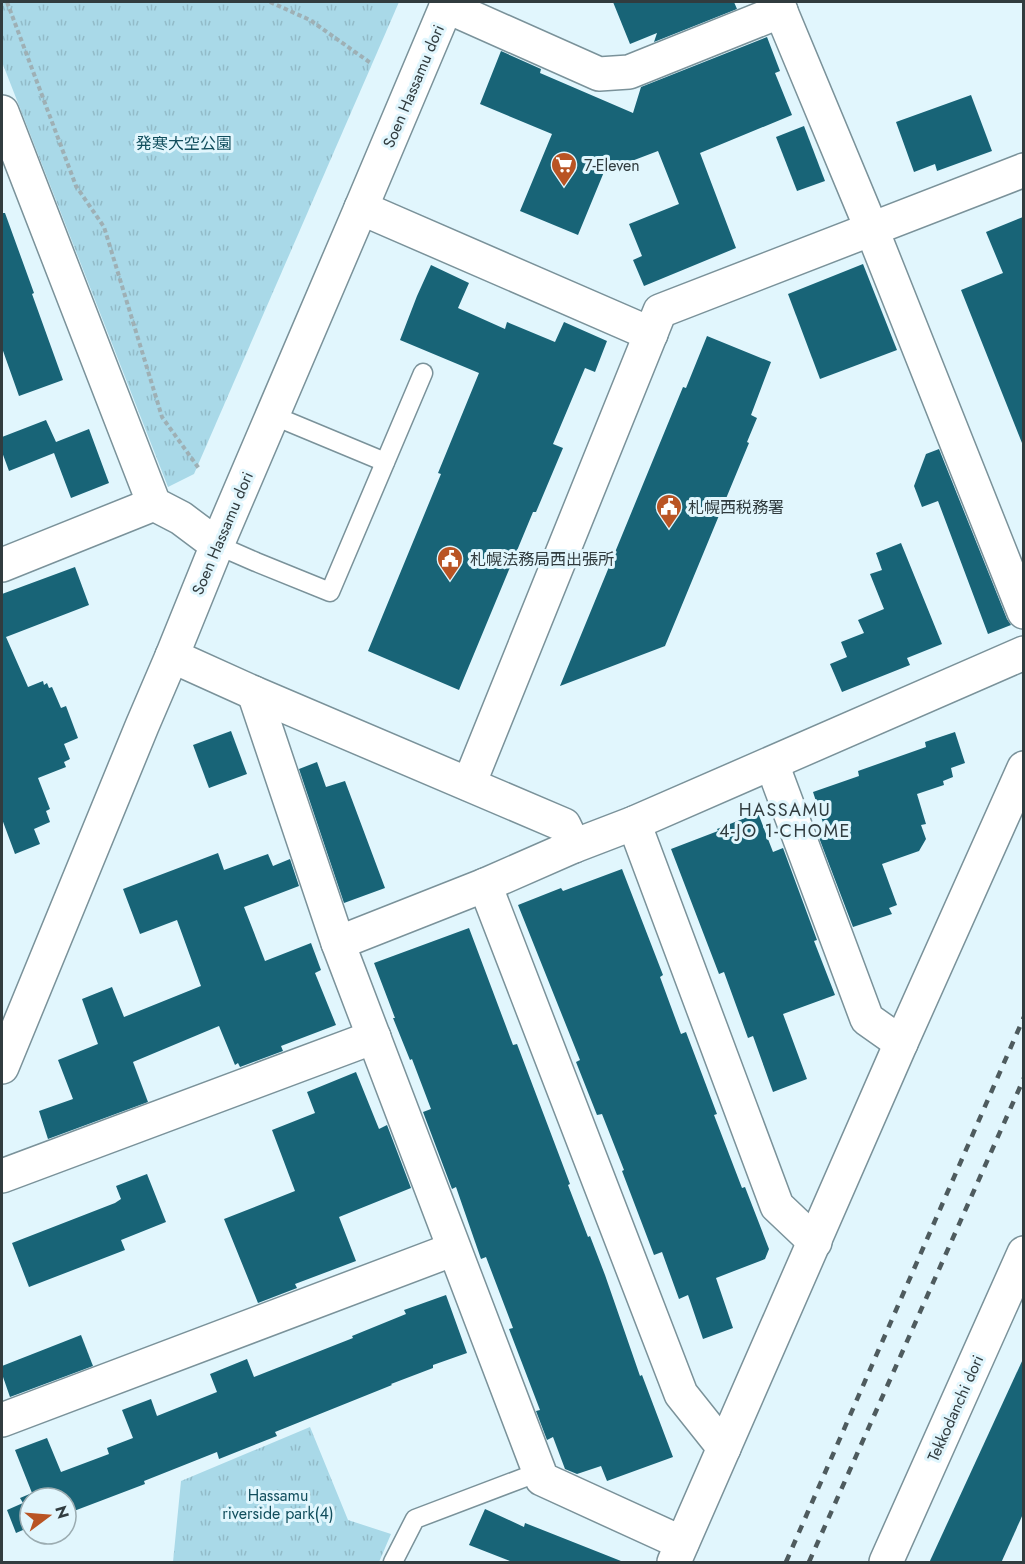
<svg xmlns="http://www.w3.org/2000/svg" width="1025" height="1564" font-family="Jost,'Noto Sans JP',sans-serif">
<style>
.park{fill:url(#park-tufts)}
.building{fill:#186477}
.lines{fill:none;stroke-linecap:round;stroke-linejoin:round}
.service-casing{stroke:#7a929a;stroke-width:21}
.minor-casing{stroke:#7a929a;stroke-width:36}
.tertiary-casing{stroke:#7a929a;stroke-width:36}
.path{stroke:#9eb0b5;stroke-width:4;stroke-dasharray:4.5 3;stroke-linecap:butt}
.service{stroke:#fff;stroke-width:18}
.minor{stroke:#fff;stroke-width:33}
.tertiary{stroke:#fff;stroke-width:33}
.rail{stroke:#4e5b5e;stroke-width:4.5;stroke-dasharray:8 8;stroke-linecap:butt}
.labels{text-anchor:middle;stroke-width:6;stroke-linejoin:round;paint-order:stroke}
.street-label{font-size:16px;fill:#313c3f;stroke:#e1f6fd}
.park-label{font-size:16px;fill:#114e5d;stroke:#e1f6fd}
.poi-label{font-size:16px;fill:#313c3f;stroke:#e1f6fd;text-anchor:start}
.neighbourhood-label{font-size:18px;letter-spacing:1.5px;fill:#313c3f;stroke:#e1f6fd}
</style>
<defs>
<pattern id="park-tufts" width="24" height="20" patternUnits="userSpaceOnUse" patternTransform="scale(1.5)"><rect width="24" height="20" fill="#a9d9e8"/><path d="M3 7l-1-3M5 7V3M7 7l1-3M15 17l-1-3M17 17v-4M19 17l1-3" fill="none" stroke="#92bbc8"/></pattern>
</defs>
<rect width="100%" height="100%" fill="#e1f6fd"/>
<g class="park">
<path d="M2 2H399L194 474 168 487 2 62Z"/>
<path d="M310 1427 348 1520 391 1534 379 1562H173L181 1481Z"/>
</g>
<g class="building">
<path d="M613 2H734L737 9 654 42 657 33 630 44Z"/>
<path d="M767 37 780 71 775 73 792 115 700 153 736 248 644 286 633 260 642 256 629 224 679 204 658 151 608 170 606 167 578 235 520 211 552 134 480 104 501 51 541 69 540 73 633 113 641 87Z"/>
<path d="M971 95 992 151 937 171 935 164 914 172 896 122Z"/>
<path d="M804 126 825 181 797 191 776 137Z"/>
<path d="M2 213H5L34 293 32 294 63 380 19 396 2 348Z"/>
<path d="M1023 217V442L1022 443 961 290 1003 273 986 232Z"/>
<path d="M863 264 897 350 820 379 788 294Z"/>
<path d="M431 265 469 283 458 308 505 329 507 322 555 342 564 322 607 341 595 372 585 368 553 444 563 448 536 512H533L459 690 368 651 441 474 438 473 479 373 400 340 417 296Z"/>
<path d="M707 336 771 362 751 415 757 418 747 442 749 443 665 646 560 686 683 387 686 388Z"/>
<path d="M46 420 56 442 89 429 109 483 71 498 54 453 9 471 2 452V437Z"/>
<path d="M939 449 1007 619 1011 625 988 634 938 501 922 507 914 486 926 454Z"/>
<path d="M901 543 942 644 907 658 910 665 842 692 830 664 847 657 841 642 864 633 858 620 884 609 870 574 882 570 876 553Z"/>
<path d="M75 567 89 605 6 637 28 687 43 681 44 685 47 683 49 688 52 687 61 708 66 706 78 738 64 744 70 759 64 762 66 767 38 778 50 809 46 811 50 822 34 829 40 844 15 854 2 819V594Z"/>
<path d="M231 731 247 774 209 788 193 745Z"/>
<path d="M955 732 965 763 951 768 953 777 943 781 944 785 917 794 926 824 921 825 926 839 919 851 882 864 897 905 889 908 892 914 853 927 818 835 826 832 813 792 859 776 858 771 926 747 925 742Z"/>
<path d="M317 762 326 787 345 781 385 888 344 903 299 769Z"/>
<path d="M758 813 773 852 783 848 817 940 814 941 835 995 783 1014 807 1079 773 1092 753 1036 748 1038 724 972 719 974 671 849 718 831 717 829Z"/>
<path d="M218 853 224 870 268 854 273 866 290 859 299 886 244 907 265 961 311 943 321 970 315 973 336 1025 281 1046 283 1051 240 1067 238 1063 235 1065 219 1026 133 1062 148 1102 48 1139 39 1111 73 1099 58 1060 98 1044 82 999 112 987 124 1017 201 986 177 920 140 934 123 889Z"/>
<path d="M622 869 663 975 660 977 681 1034 686 1032 717 1114 714 1115 742 1188 745 1187 769 1249 765 1259 716 1278 733 1328 703 1339 688 1295 679 1299 662 1252 654 1255 622 1171 624 1170 602 1114 597 1115 576 1062 580 1060 518 905 561 888 563 891Z"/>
<path d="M469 928 513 1045 517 1044 570 1184 568 1185 588 1237 590 1236 605 1275 640 1376 642 1375 673 1457 607 1481 601 1466 577 1474 565 1469 553 1437 547 1440 536 1411 540 1410 509 1329 513 1328 486 1257 481 1259 456 1187 452 1189 423 1112 431 1109 412 1059 410 1060 393 1018H395L374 963Z"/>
<path d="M356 1072 379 1129 387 1125 411 1188 339 1217 356 1261 295 1284 297 1288 258 1303 224 1219 295 1191 272 1130 315 1113 307 1092Z"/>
<path d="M147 1174 166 1222 121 1240 125 1250 29 1287 12 1243 115 1203 121 1199 116 1186Z"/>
<path d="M446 1295 467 1353 433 1365V1368L391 1384 392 1385 275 1432 277 1436 219 1459 217 1452 144 1481 145 1484 66 1514V1498H30V1527L16 1533 7 1510 23 1503 20 1498 32 1493 15 1450 47 1438 61 1472 109 1454 107 1448 133 1438 122 1410 151 1399 157 1416 217 1392 210 1374 247 1359 254 1377 353 1338 352 1336 406 1314 404 1310Z"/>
<path d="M81 1335 93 1366 10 1397 2 1374V1366Z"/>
<path d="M1023 1359V1514L1001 1563H929Z"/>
<path d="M485 1509 524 1527 525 1523 621 1561V1563H515L469 1545Z"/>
</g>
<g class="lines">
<defs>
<g id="service">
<path d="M272 415 385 462"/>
<path d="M217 545 256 562 330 592 423 373"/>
<path d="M393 1562 415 1519 539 1472"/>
</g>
<g id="minor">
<path d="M777 2 872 230 1024 612"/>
<path d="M446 6 599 74 629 72 781 11"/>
<path d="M2 112 154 504 181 518 217 545"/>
<path d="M361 208 651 334"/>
<path d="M2 565 154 504"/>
<path d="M172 656 254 693 564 825 574 846"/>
<path d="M254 693 338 943 542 1479 682 1543"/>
<path d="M772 764 867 1019 901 1043"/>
<path d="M469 784 660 311 1024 170"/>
<path d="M634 823 777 1206 815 1242"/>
<path d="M485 885 681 1394 724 1448"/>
<path d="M338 943 485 885 574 846 634 823 1024 653"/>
<path d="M2 1176 374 1037"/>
<path d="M2 1420 454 1249"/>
<path d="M674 1562 901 1043 1024 768"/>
</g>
<g id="tertiary">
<path d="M2 1067 142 726 172 656 217 545 361 208 448 2"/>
<path d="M886 1562 1024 1253"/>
</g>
</defs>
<use href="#service" class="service-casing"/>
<use href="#minor" class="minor-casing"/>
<use href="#tertiary" class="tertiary-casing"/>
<g class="path">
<path d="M7 2 76 186 104 227 162 417 200 470"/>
<path d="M270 2 310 20 372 64"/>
</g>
<use href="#service" class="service"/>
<use href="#minor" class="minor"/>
<use href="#tertiary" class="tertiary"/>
<g class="rail">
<path d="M786 1562 1024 1017"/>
<path d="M809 1562 1024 1078"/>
</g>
</g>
<defs>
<symbol id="supermarket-pin" viewBox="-11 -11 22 30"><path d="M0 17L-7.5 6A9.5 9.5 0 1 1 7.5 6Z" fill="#b95424" stroke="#e1f6fd"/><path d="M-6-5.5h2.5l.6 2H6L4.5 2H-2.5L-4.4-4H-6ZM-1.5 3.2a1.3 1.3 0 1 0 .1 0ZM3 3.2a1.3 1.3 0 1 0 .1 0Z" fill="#fff"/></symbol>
<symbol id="civic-pin" viewBox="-11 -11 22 30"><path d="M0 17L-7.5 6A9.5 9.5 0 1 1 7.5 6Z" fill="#b95424" stroke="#e1f6fd"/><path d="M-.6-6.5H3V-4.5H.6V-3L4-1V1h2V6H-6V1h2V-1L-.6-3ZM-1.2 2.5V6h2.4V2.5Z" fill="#fff"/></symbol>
</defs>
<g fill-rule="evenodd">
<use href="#supermarket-pin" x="549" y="150" width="30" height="40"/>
<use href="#civic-pin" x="654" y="492" width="30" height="40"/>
<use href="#civic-pin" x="435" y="544" width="30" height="40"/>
</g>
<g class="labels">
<g class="street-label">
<text transform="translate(413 86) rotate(-67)" y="6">Soen Hassamu dori</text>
<text transform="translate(222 533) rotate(-67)" y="6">Soen Hassamu dori</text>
<text transform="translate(955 1408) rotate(-66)" y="6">Tekkodanchi dori</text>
</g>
<g class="park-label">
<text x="184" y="149">発寒大空公園</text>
<text x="278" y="1501">Hassamu<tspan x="278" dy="18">riverside park(4)</tspan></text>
</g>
<g class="poi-label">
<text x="584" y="171">7-Eleven</text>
<text x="688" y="513">札幌西税務署</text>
<text x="470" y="565">札幌法務局西出張所</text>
</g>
<g class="neighbourhood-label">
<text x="785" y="816">HASSAMU<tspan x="785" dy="21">4-JO 1-CHOME</tspan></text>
</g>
</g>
<rect width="1025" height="1564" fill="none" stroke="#313c3f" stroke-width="6"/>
<g transform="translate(48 1516) rotate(74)"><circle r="28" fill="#e1f6fd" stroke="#9bacb1" stroke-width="1.5"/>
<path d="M0-4.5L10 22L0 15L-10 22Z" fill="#b95424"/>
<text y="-9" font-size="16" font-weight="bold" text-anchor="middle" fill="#313c3f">N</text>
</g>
</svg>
